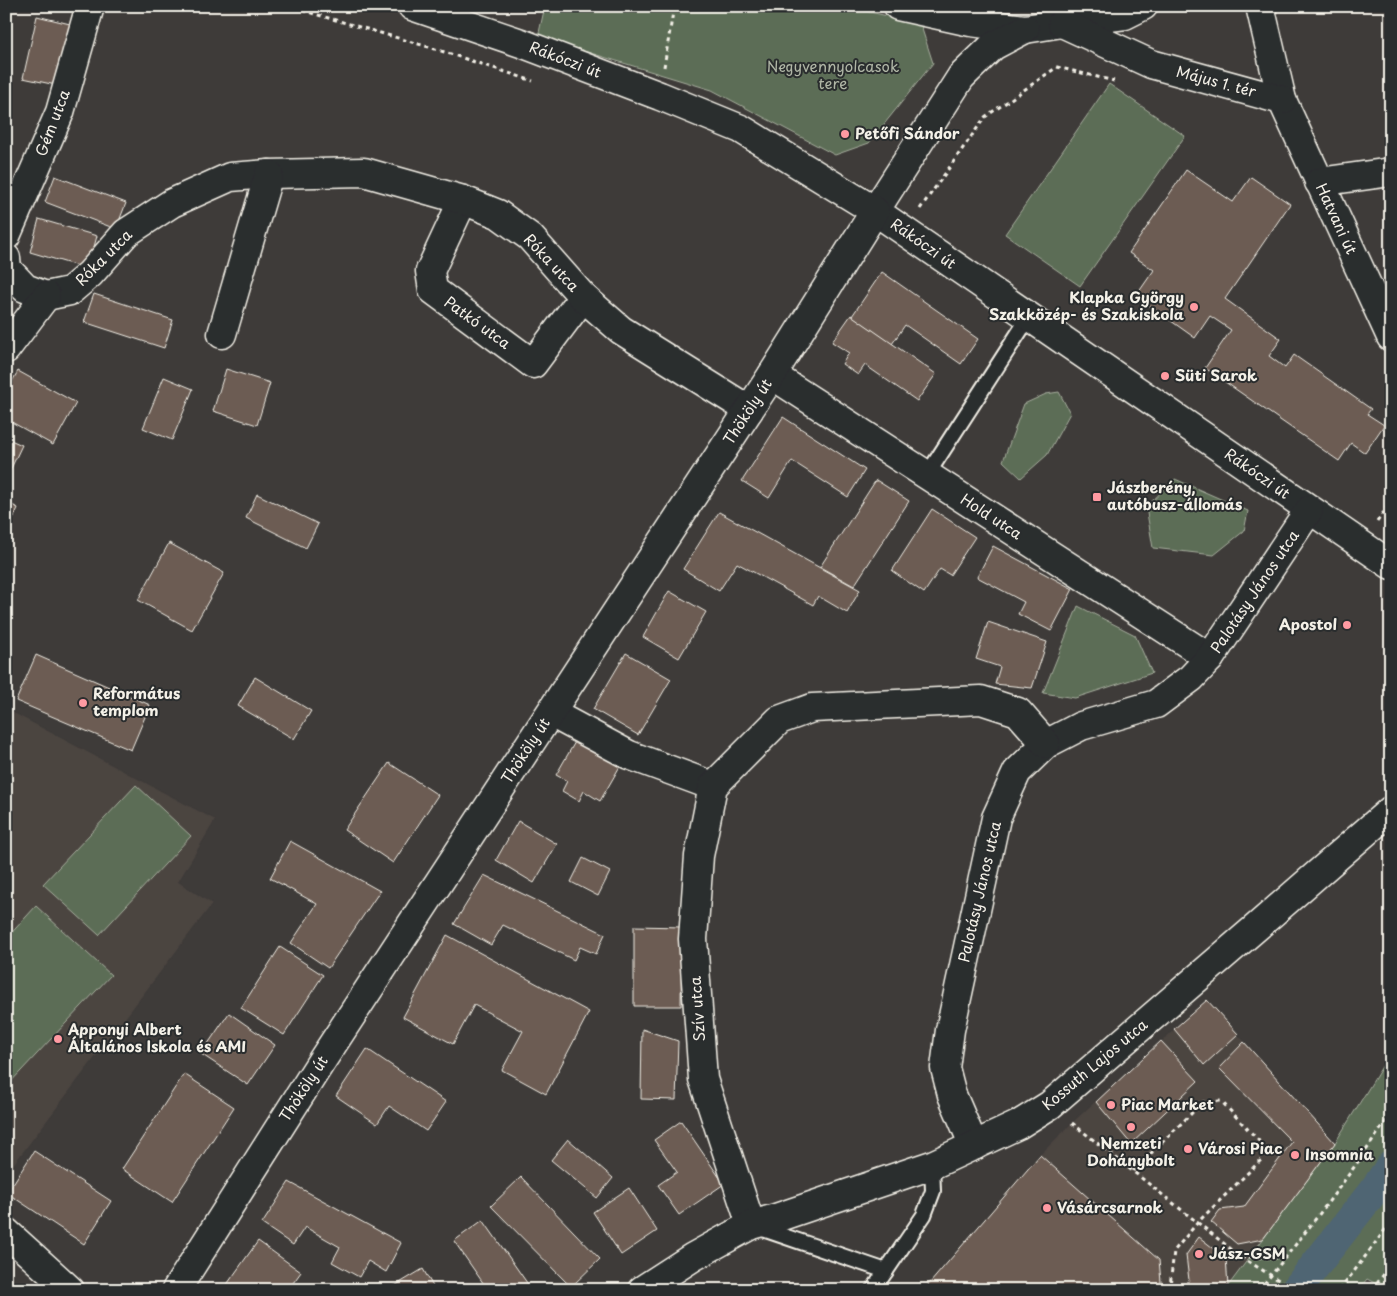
<svg xmlns="http://www.w3.org/2000/svg" width="1397" height="1296" font-family="'Playpen Sans',sans-serif">
<style>
.built{fill:#4c4541}
.green{fill:#5c6d56;stroke:#a8af9f}
.lines{fill:none;stroke-linecap:round;stroke-linejoin:round}
.canal{stroke:#4f6573;stroke-width:31}
.building{fill:#6c5c53;stroke:#f4f1e8}
.lane-casing{stroke:#f4f1e8;stroke-width:18}
.street-casing{stroke:#f4f1e8;stroke-width:31}
.secondary-casing{stroke:#f4f1e8;stroke-width:31}
.path{stroke:#f4f1e8;stroke-width:3;stroke-dasharray:4 4;stroke-linecap:butt}
.lane{stroke:#2a2d2e;stroke-width:14}
.street{stroke:#2a2d2e;stroke-width:28}
.secondary{stroke:#2a2d2e;stroke-width:28}
.path-bridge{stroke:#f4f1e8;stroke-width:3;stroke-dasharray:4 4;stroke-linecap:butt}
.poi-dot{fill:#ff9aa2;stroke:#2a2d2e;stroke-width:2}
.labels{text-anchor:middle;stroke-width:4;stroke-linejoin:round;paint-order:stroke}
.street-label{font-size:15px;fill:#f4f1e8;stroke:#2a2d2e}
.park-label{font-size:15px;fill:#b0b6a6;stroke:#2a2d2e}
.poi-label{font-size:15px;font-weight:bold;fill:#f4f1e8;stroke:#2a2d2e;text-anchor:start}
</style>
<rect width="100%" height="100%" fill="#3e3b39"/>
<filter id="ink" filterUnits="userSpaceOnUse"><feTurbulence type="fractalNoise" baseFrequency=".02" numOctaves="2"/><feDisplacementMap in="SourceGraphic" scale="10" xChannelSelector="R" yChannelSelector="G"/><feConvolveMatrix kernelMatrix="1 2 1 2 8 2 1 2 1" color-interpolation-filters="sRGB"/></filter>
<g filter="url(#ink)">
<g class="built">
<path d="M6 709 215 820 178 882 212 904 6 1174Z"/>
<path d="M1207 1000 1335 1143 1225 1290H924L1040 1155 1072 1123Z"/>
</g>
<g class="green">
<path d="M545 6H842L920 23 933 63 869 143 835 155 712 90 538 37Z"/>
<path d="M1109 84 1185 136 1080 286 1005 234Z"/>
<path d="M1059 392 1070 413 1047 455 1021 478 1003 461 1024 404 1046 394Z"/>
<path d="M1175 479 1248 511 1244 531 1214 555 1153 548 1146 507Z"/>
<path d="M1078 606 1135 635 1152 673 1075 698 1043 693Z"/>
<path d="M136 785 191 836 99 935 43 884Z"/>
<path d="M36 906 111 975 6 1087V939Z"/>
<path d="M1391 1052V1290H1388L1367 1279 1358 1290H1225L1335 1143Z"/>
</g>
<g class="lines">
<path class="canal" d="M1296 1290 1375 1189 1391 1166"/>
</g>
<g class="building">
<path d="M37 16 70 24 56 85 23 78Z"/>
<path d="M1186 170 1233 202 1251 177 1290 204 1225 299 1281 339 1269 356 1285 368 1294 355 1371 409 1367 414 1384 425 1365 453 1351 443 1339 461 1205 368 1231 330 1210 316 1195 338 1136 296 1154 270 1129 253Z"/>
<path d="M55 176 126 203 116 229 45 202Z"/>
<path d="M39 219 97 236 88 269 30 252Z"/>
<path d="M882 272 978 339 961 364 905 325 892 344 852 316Z"/>
<path d="M6 285 16 290 6 310Z"/>
<path d="M94 294 173 320 164 348 84 322Z"/>
<path d="M851 315 936 374 917 401 865 365 858 375 842 364 849 353 832 342Z"/>
<path d="M226 369 270 383 257 425 213 411Z"/>
<path d="M18 371 76 403 53 445 6 419V392Z"/>
<path d="M164 377 193 389 172 440 143 428Z"/>
<path d="M783 417 865 470 848 497 792 461 769 498 742 481Z"/>
<path d="M6 438 22 445 6 479Z"/>
<path d="M876 480 909 501 854 586 820 567Z"/>
<path d="M257 494 318 524 306 548 246 518Z"/>
<path d="M6 502 18 508 6 535Z"/>
<path d="M932 509 975 537 950 575 940 569 924 593 892 571Z"/>
<path d="M719 512 860 590 847 613 818 596 813 605 737 563 719 591 683 569Z"/>
<path d="M169 543 224 573 192 630 138 600Z"/>
<path d="M993 546 1073 589 1051 631 1018 614 1024 602 977 577Z"/>
<path d="M669 591 706 612 679 658 643 637Z"/>
<path d="M988 622 1047 642 1032 688 995 684 1000 667 976 659Z"/>
<path d="M626 653 671 679 638 735 593 709Z"/>
<path d="M36 655 150 705 131 750 16 701Z"/>
<path d="M255 677 311 711 294 739 238 706Z"/>
<path d="M579 735 623 761 600 801 584 791 579 801 562 791 567 781 556 775Z"/>
<path d="M389 763 438 795 393 863 344 830Z"/>
<path d="M518 821 557 844 534 883 496 860Z"/>
<path d="M290 841 380 891 328 968 291 943 317 904 270 878Z"/>
<path d="M583 858 610 872 598 896 571 882Z"/>
<path d="M484 875 605 934 596 954 580 947 574 960 503 925 491 945 454 924Z"/>
<path d="M634 926 682 927 681 1006H634Z"/>
<path d="M447 935 589 1012 546 1094 502 1070 523 1031 474 1005 453 1044 403 1017Z"/>
<path d="M280 947 323 975 284 1035 241 1008Z"/>
<path d="M1207 1000 1238 1034 1204 1065 1174 1029Z"/>
<path d="M229 1013 275 1045 248 1085 201 1054Z"/>
<path d="M642 1029 678 1041 676 1100 641 1099Z"/>
<path d="M1161 1041 1198 1081 1131 1144 1096 1102Z"/>
<path d="M1244 1042 1335 1143 1263 1239 1237 1244 1211 1222 1220 1210 1244 1207 1292 1142 1219 1068Z"/>
<path d="M367 1049 446 1102 426 1131 389 1106 377 1124 336 1096Z"/>
<path d="M184 1074 234 1107 172 1202 122 1169Z"/>
<path d="M681 1121 724 1184 679 1215 658 1185 677 1172 654 1140Z"/>
<path d="M568 1139 613 1178 597 1198 551 1160Z"/>
<path d="M34 1151 111 1201 84 1244 7 1193Z"/>
<path d="M1040 1155 1159 1260 1161 1282 1154 1290H924Z"/>
<path d="M521 1177 600 1259 571 1287 491 1206Z"/>
<path d="M289 1182 401 1243 386 1272 368 1261 359 1277 332 1262 340 1247 305 1227 293 1245 262 1224Z"/>
<path d="M629 1188 657 1231 621 1255 593 1212Z"/>
<path d="M483 1220 532 1290H488L454 1241Z"/>
<path d="M1199 1237 1226 1258 1228 1286 1225 1290H1182L1189 1280 1186 1255Z"/>
<path d="M258 1241 301 1272 288 1290H223Z"/>
<path d="M423 1269 435 1290H388Z"/>
</g>
<g class="lines">
<defs>
<g id="lane">
<path d="M927 475 1029 317"/>
<path d="M757 1227 886 1271"/>
<path d="M873 1290 924 1215 933 1191 932 1165"/>
</g>
<g id="street">
<path d="M898 6 971 22 1025 29 1062 23 1125 15 1143 6"/>
<path d="M1260 6 1282 100 1391 337"/>
<path d="M1062 23 1151 64 1282 100"/>
<path d="M1025 29 993 46 961 77 875 211 1391 565"/>
<path d="M1319 182 1391 172"/>
<path d="M463 200 430 271 433 290 533 364 583 297"/>
<path d="M6 236 60 112 90 6"/>
<path d="M6 258 7 269 25 288 46 296"/>
<path d="M46 296 70 291 90 274 126 233 172 203 230 177 269 174 364 172 463 200 498 214 530 237 583 297 621 330 749 410"/>
<path d="M222 334 269 174"/>
<path d="M6 349 46 296"/>
<path d="M772 375 1210 658"/>
<path d="M551 713 629 755 713 786"/>
<path d="M974 1146 952 1095 945 1068 950 1030 996 818 1017 772 1046 744 1081 726 1156 704 1191 678 1210 658 1309 510"/>
<path d="M751 1225 703 1079 693 939 699 856 713 786 779 720 812 708 981 700 1018 712 1046 744"/>
<path d="M6 1232 70 1290"/>
<path d="M642 1290 693 1257 751 1225 776 1218 932 1165 1018 1125 1050 1105 1252 931 1391 810"/>
</g>
<path id="secondary" d="M176 1290 321 1062 772 375 875 211 741 129 660 96 521 43 412 6"/>
</defs>
<use href="#lane" class="lane-casing"/>
<use href="#street" class="street-casing"/>
<use href="#secondary" class="secondary-casing"/>
<g class="path">
<path d="M287 6 429 47 533 81"/>
<path d="M664 67 674 6"/>
<path d="M920 209 985 117 1057 67 1114 81"/>
<path d="M1377 522 1391 501"/>
<path d="M1072 1123 1241 1257 1286 1258"/>
<path d="M1133 1171 1203 1102 1221 1101 1261 1143 1262 1159 1198 1222 1174 1251 1170 1286 1168 1290"/>
<path d="M1259 1290C1306 1233 1350 1175 1391 1114"/>
<path d="M1340 1290 1391 1222"/>
<path d="M1372 1290 1391 1265"/>
</g>
<use href="#lane" class="lane"/>
<use href="#street" class="street"/>
<use href="#secondary" class="secondary"/>
<path class="path-bridge" d="M1241 1257 1295 1290"/>
</g>
</g>
<g class="poi-dot">
<circle cx="845" cy="134" r="5"/>
<circle cx="1194" cy="307" r="5"/>
<circle cx="1165" cy="376" r="5"/>
<rect x="1092" y="492" width="10" height="10" rx="2.5"/>
<circle cx="1347" cy="625" r="5"/>
<circle cx="83" cy="703" r="5"/>
<circle cx="58" cy="1039" r="5"/>
<circle cx="1111" cy="1105" r="5"/>
<circle cx="1131" cy="1127" r="5"/>
<circle cx="1188" cy="1149" r="5"/>
<circle cx="1295" cy="1155" r="5"/>
<circle cx="1047" cy="1208" r="5"/>
<circle cx="1199" cy="1254" r="5"/>
</g>
<g class="labels">
<g class="street-label">
<text transform="translate(565 60) rotate(21)" y="5">Rákóczi út</text>
<text transform="translate(1216 82) rotate(15)" y="5">Május 1. tér</text>
<text transform="translate(53 123) rotate(-69)" y="5">Gém utca</text>
<text transform="translate(1336 219) rotate(65)" y="5">Hatvani út</text>
<text transform="translate(923 244) rotate(35)" y="5">Rákóczi út</text>
<text transform="translate(104 258) rotate(-45)" y="5">Róka utca</text>
<text transform="translate(551 263) rotate(47)" y="5">Róka utca</text>
<text transform="translate(477 323) rotate(36)" y="5">Patkó utca</text>
<text transform="translate(748 412) rotate(-57)" y="5">Thököly út</text>
<text transform="translate(1257 474) rotate(35)" y="5">Rákóczi út</text>
<text transform="translate(991 517) rotate(33)" y="5">Hold utca</text>
<text transform="translate(1255 592) rotate(-56)" y="5">Palotásy János utca</text>
<text transform="translate(526 751) rotate(-57)" y="5">Thököly út</text>
<text transform="translate(980 892) rotate(-77)" y="5">Palotásy János utca</text>
<text transform="translate(698 1009) rotate(-94)" y="5">Szív utca</text>
<text transform="translate(1095 1065) rotate(-40)" y="5">Kossuth Lajos utca</text>
<text transform="translate(304 1089) rotate(-57)" y="5">Thököly út</text>
</g>
<g class="park-label">
<text x="833" y="72">Negyvennyolcasok<tspan x="833" dy="17">tere</tspan></text>
</g>
<g class="poi-label">
<text x="855" y="139">Petőfi Sándor</text>
<text x="1184" y="303" text-anchor="end">Klapka György<tspan x="1184" dy="17">Szakközép- és Szakiskola</tspan></text>
<text x="1175" y="381">Süti Sarok</text>
<text x="1107" y="493">Jászberény,<tspan x="1107" dy="17">autóbusz-állomás</tspan></text>
<text x="1337" y="630" text-anchor="end">Apostol</text>
<text x="93" y="699">Református<tspan x="93" dy="17">templom</tspan></text>
<text x="68" y="1035">Apponyi Albert<tspan x="68" dy="17">Általános Iskola és AMI</tspan></text>
<text x="1121" y="1110">Piac Market</text>
<text x="1131" y="1149" text-anchor="middle">Nemzeti<tspan x="1131" dy="17">Dohánybolt</tspan></text>
<text x="1198" y="1154">Városi Piac</text>
<text x="1305" y="1160">Insomnia</text>
<text x="1057" y="1213">Vásárcsarnok</text>
<text x="1209" y="1259">Jász-GSM</text>
</g>
</g>
<rect width="1397" height="1296" fill="none" stroke="#2a2d2e" stroke-width="25"/>
<rect x="12" y="12" width="1372" height="1271" fill="none" stroke="#f4f1e8" stroke-width="2" filter="url(#ink)"/>
</svg>
